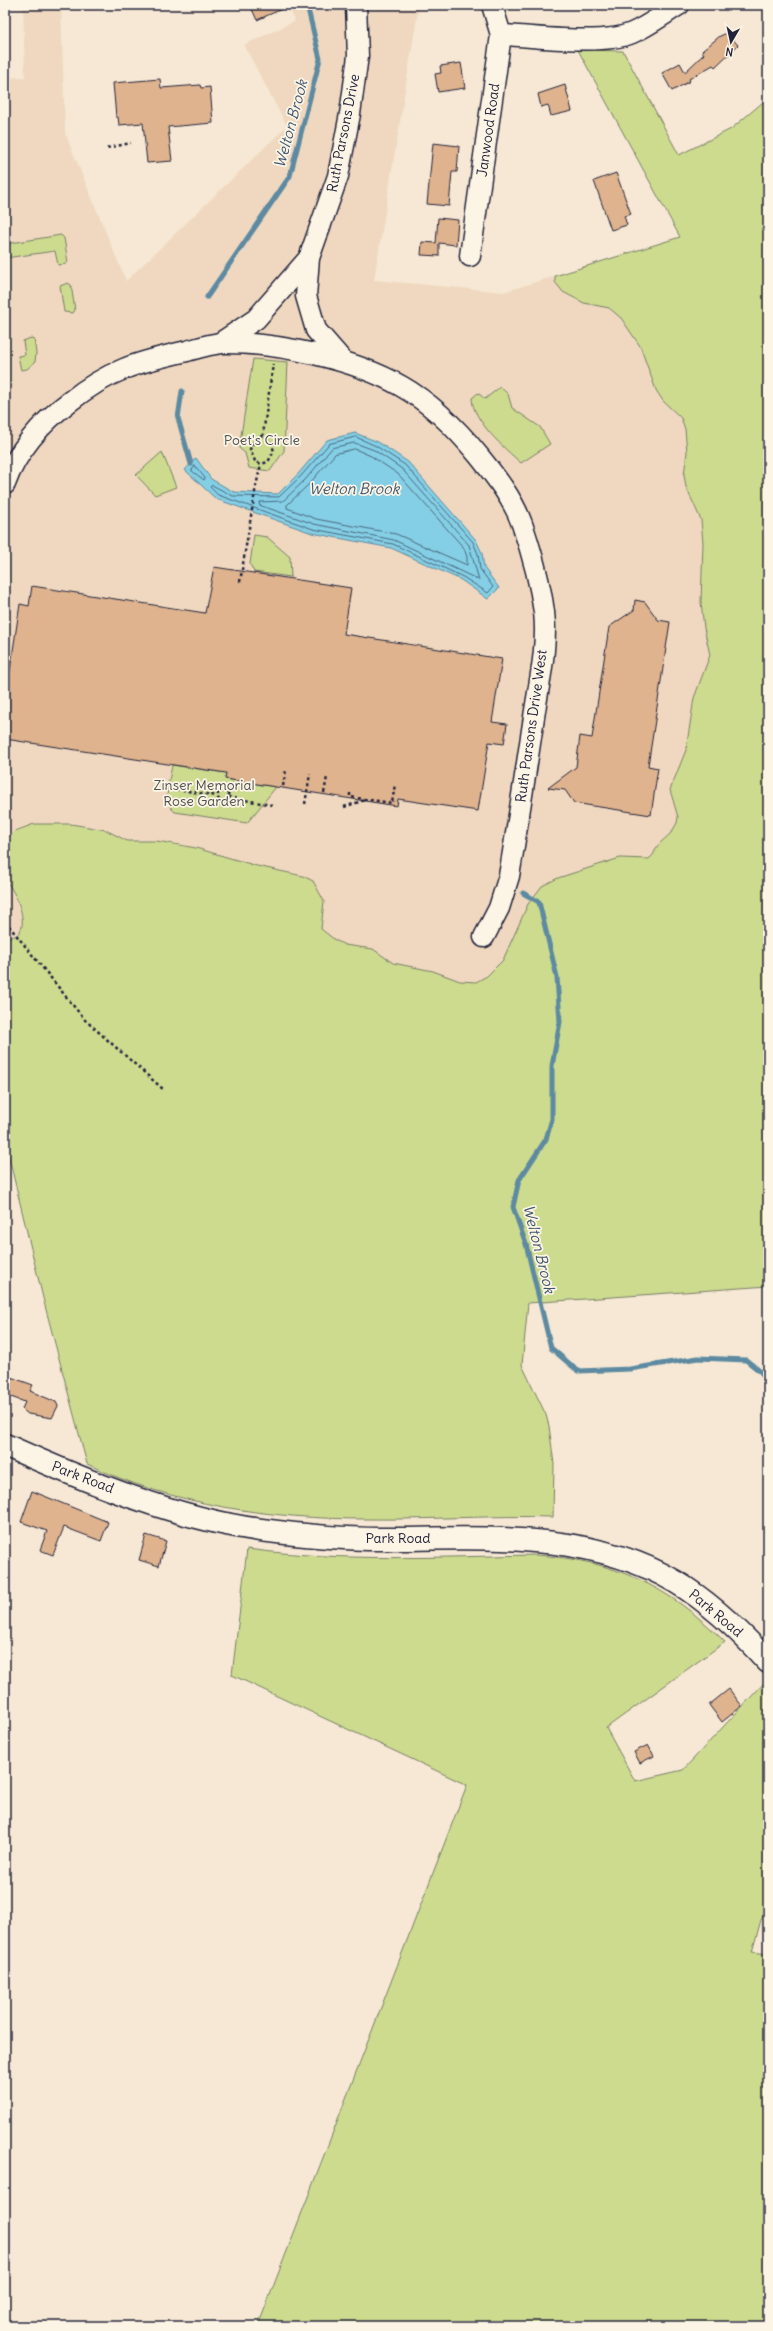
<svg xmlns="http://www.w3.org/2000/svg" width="773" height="2331" font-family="Delius,sans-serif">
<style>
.built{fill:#efd8bf}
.green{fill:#cddb8f;stroke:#787e65}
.water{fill:#84cfe5;stroke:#5d8aa1}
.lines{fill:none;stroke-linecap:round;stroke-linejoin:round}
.shore{stroke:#49677f;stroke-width:1}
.stream{stroke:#5d8aa1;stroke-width:5}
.building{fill:#deb38e;stroke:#22223b}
.minor-casing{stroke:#22223b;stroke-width:23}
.secondary-casing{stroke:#22223b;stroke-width:25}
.path{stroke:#22223b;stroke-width:2.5;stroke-dasharray:3 3;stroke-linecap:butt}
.minor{stroke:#fcf5e5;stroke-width:20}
.secondary{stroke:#fcf5e5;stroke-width:22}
.labels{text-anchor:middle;stroke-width:3.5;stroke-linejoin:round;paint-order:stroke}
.street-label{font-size:14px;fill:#22223b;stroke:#fcf5e5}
.park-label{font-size:14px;fill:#4d5050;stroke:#fcf5e5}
.water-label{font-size:15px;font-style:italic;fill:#3f566e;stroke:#fcf5e5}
</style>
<rect width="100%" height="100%" fill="#f6e8d4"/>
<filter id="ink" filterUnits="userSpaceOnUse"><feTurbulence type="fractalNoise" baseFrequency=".025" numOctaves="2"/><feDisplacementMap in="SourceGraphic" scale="8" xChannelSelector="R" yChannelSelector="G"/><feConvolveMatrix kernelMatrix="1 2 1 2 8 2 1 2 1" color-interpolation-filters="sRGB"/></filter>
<g filter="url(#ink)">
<g class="built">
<path d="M23 5H61L65 133 126 281 287 126 244 45 295 21 288 5H419L374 280 504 292 555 276V282L573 298 609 308 621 318 640 346 652 379 672 410 681 418 685 429 687 452 684 475 686 487 701 520 703 543 701 602 704 628 710 655 694 698 686 750 670 790 678 818 677 823 671 833 649 859 620 858 569 875 535 894 503 960 482 980 471 983 460 981 427 970 393 963 373 949 345 945 334 940 321 929 324 901 319 891 308 879 298 874 264 868 196 848 168 843 127 841 106 830 71 824H34L17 829 9 837 5 856V78L25 77Z"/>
<path d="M5 880 14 892 23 921 21 930 12 937H5Z"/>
</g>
<g class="green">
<path d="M578 50 623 51 679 155 731 129 768 98V1286L528 1303 522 1365 546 1415 549 1426 554 1464 553 1517C491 1515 428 1520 366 1519 271 1519 173 1505 87 1464L44 1302 5 1141V937C37 940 17 892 5 880L6 845 9 837 15 831 34 824H71L106 830 127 841H157L196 848 257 866 303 876 313 881 324 901 321 929 335 940 345 945 373 949 393 963 433 971 460 981 476 982 487 976 503 960 528 904 542 886 558 878 620 858 649 859 653 855 658 845 671 833 677 823 678 817 670 790 686 750 694 698 710 655 704 628 701 602 703 543 701 520 686 487 684 475 687 452 685 429 681 418 663 401 656 390 640 346 621 318 609 308 584 303 563 292 555 282V276L680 237Z"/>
<path d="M61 235 64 238 68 262 66 264 58 265 55 251 5 258V244Z"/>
<path d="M68 283 71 285 75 310 73 313 64 312 60 286Z"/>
<path d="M31 338 34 339 36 353 35 362 27 369 21 370 18 356 25 355 23 341Z"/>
<path d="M253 359 288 362 284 451 270 471 249 468 245 453 239 448Z"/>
<path d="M500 387 508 394 512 408 540 427 550 444 521 463C505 449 472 420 472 398L478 393 485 399Z"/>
<path d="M162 452 176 487 155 495 136 475Z"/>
<path d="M254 535 267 537 290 557 291 577 254 572 250 564Z"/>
<path d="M172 765 226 773V779L276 787 247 823 175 812C161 801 170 780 172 765Z"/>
<path d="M247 1549C343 1562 439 1557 535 1555 614 1560 669 1586 725 1642L606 1728 635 1781 683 1770 765 1682 768 1685V1906L761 1920 752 1952 768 1954V2326H258L467 1785 232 1675Z"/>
</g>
<path class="water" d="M355 433 378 442 408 462 476 540 482 553 484 568 499 588 488 599 461 580 391 548 312 533 216 499 185 470 196 458 211 479 234 492 278 494 298 474 327 440Z"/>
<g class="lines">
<g class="shore">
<path d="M356 437 376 446 405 465 473 542 478 554 480 569 493 587 488 593 463 577 393 544 313 529 218 495 210 487 212 485 233 496 279 497 301 476 329 444Z"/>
<path d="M355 443 374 450 402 469 469 545 479 580 394 540 314 524 259 505 260 502 283 501 305 480 332 448Z"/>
<path d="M355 449 371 456 398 474 464 548 467 557V565L396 534 316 519 287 508V505L309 484 335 454Z"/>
<path d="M195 466 205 478 204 480 192 471Z"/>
</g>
<g class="stream">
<path d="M207 297 290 176 320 59 307 5"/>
<path d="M182 391 178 418 191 464"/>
<path d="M523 893 539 902 557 977 560 1022 552 1066V1119L546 1139 519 1180 513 1207 526 1244 551 1348 578 1371 630 1369 698 1358 746 1360 761 1372 768 1382"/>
</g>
</g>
<g class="building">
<path d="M250 5H291L257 20Z"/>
<path d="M727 33 738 45 715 67 713 65 689 79 690 81 672 91 662 73 680 63 685 72 704 54 702 51 720 36Z"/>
<path d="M461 63 465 88 438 92 435 74 441 73 440 66Z"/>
<path d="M160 79 161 88 200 85 201 88 210 87 213 123 168 127 172 161 147 163 143 123 119 125 118 117H116L113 83Z"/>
<path d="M565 85 572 111 551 116 548 105 541 107 538 94Z"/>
<path d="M433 143 459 146 457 172H452L449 206 427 204Z"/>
<path d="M616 173 631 214 624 216 627 225 611 230 594 181Z"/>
<path d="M438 218 458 220 456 245 439 243V256L421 255 422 242 436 243Z"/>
<path d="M214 567 351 588 344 634 502 659 492 722 507 724 504 744 489 742 478 811 398 799 397 806 225 779 226 773 5 739V704L20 604 29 606 32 586 205 613Z"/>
<path d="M635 600 645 602 658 620 670 622 648 766 658 768 651 815 574 803 565 790 548 788 576 767 580 736 592 738 609 627 634 610Z"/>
<path d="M5 1375 33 1385 30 1391 56 1402 58 1406 52 1418 28 1414 22 1409 25 1402 5 1395Z"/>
<path d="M32 1491 108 1522 101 1541 64 1527 53 1555 40 1550 47 1531 21 1522Z"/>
<path d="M146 1535 166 1541 159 1566 139 1560Z"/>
<path d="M729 1689 742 1706 722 1722 709 1705Z"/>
<path d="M648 1745 654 1756 640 1763 634 1752Z"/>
</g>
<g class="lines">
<defs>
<g id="minor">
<path d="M501 35C536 36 601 46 632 33 648 26 664 14 679 5"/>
<path d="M470 256 501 35 492 5"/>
<path d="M220 343 256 319 309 258"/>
<path d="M343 361 316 330 306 296 309 258 338 176 350 114 358 56 356 5"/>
<path d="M5 484C16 452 42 422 69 402 109 370 138 362 187 351 198 348 210 344 222 343 276 342 354 359 401 386 431 403 458 430 479 456 496 477 513 499 522 524 532 553 540 582 544 612 548 646 539 683 534 717 526 770 518 823 509 876L499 908 484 937"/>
</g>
<path id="secondary" d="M5 1445C83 1480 177 1519 261 1530 300 1535 340 1539 380 1539 478 1539 587 1529 676 1582 711 1603 741 1632 768 1662"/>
</defs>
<use href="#minor" class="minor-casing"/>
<use href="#secondary" class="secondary-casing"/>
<g class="path">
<path d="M107 148 131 143"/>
<path d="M263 435 254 441 250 449 255 461 261 464 268 462 274 451 271 442 263 435 273 364"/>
<path d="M240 582 256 486 261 464"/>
<path d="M283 786 286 770"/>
<path d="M164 787 217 796"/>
<circle cx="223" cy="796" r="5.5"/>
<path d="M324 793 327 777"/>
<path d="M350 793V797L392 803 395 784"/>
<path d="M228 797 272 805"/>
<path d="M305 804 310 774"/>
<path d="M344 807 365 800"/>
<path d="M5 921 84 1019 164 1090"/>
</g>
<use href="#minor" class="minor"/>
<use href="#secondary" class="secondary"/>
</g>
</g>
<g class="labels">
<g class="street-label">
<text transform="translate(488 130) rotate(-82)" y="5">Janwood Road</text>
<text transform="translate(343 133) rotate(-79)" y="5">Ruth Parsons Drive</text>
<text transform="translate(531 726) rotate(-82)" y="5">Ruth Parsons Drive West</text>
<text transform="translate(83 1477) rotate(21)" y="5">Park Road</text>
<text x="398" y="1543">Park Road</text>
<text transform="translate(716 1613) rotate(40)" y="5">Park Road</text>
</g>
<g class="park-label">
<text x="262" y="445">Poet's Circle</text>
<text x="204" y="790">Zinser Memorial<tspan x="204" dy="16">Rose Garden</tspan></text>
</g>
<g class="water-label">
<text transform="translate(291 124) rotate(-75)" y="5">Welton Brook</text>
<text x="354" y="494">Welton Brook</text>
<text transform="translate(539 1249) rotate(76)" y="5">Welton Brook</text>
</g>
</g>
<rect width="773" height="2331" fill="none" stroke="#fcf5e5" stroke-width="20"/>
<rect x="10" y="10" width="753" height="2311" fill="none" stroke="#22223b" stroke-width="1.5" filter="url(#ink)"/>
<g transform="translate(731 42) rotate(189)" stroke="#fcf5e5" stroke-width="3" paint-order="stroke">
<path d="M0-3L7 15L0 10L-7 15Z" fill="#22223b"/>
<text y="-6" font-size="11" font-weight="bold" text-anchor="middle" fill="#22223b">N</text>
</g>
</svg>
